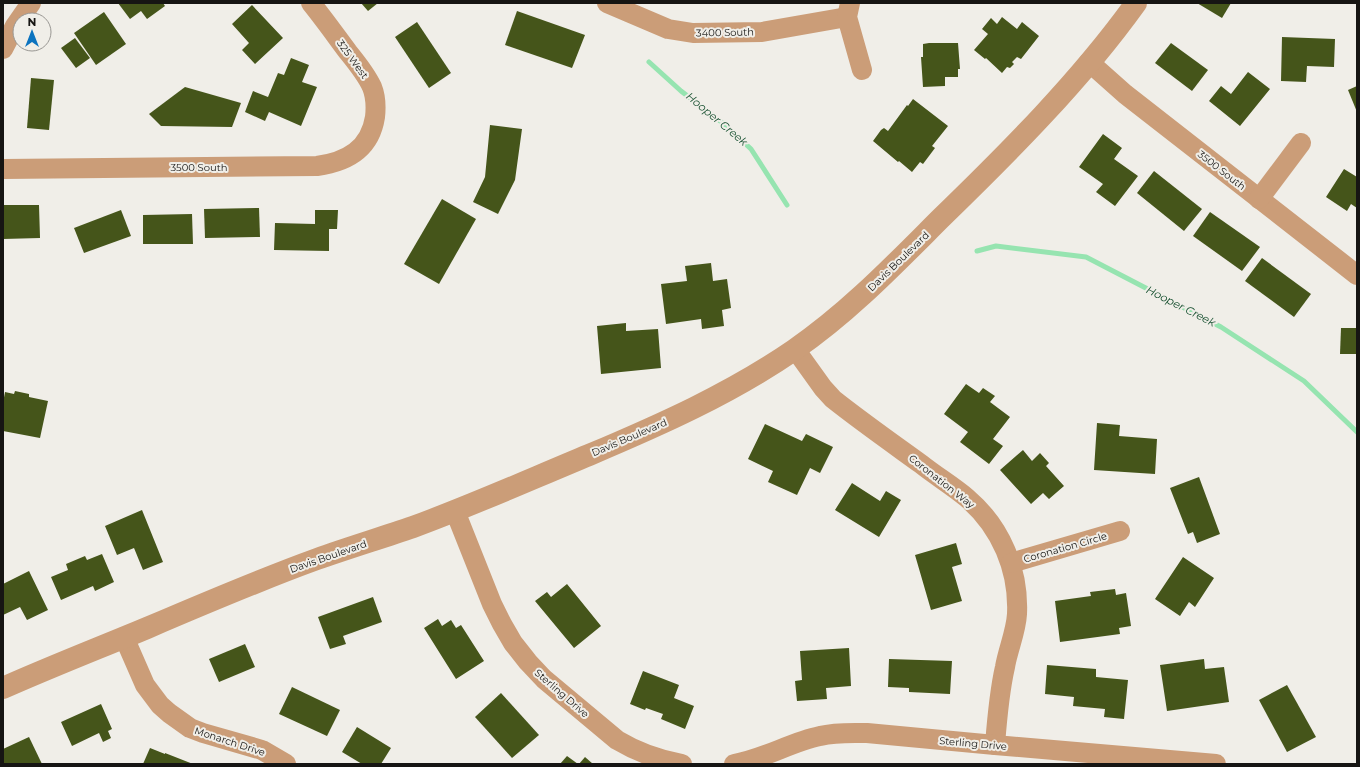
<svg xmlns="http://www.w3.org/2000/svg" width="1360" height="767" font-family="Montserrat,sans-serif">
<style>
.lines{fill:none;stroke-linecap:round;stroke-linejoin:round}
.stream{stroke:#96e4b0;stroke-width:5}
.building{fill:#45551a}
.minor{stroke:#cb9d78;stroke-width:20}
.tertiary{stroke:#cb9d78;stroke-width:22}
.labels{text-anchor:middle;stroke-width:4;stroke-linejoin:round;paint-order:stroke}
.street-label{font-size:10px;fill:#161513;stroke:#f0eee8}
.water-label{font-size:11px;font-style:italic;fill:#104b2a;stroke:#f0eee8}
</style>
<rect width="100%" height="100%" fill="#f0eee8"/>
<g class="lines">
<g class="stream">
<path d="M649 62 681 91 724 124 751 149 787 205"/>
<path d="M977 251 996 246 1086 257 1221 327 1304 381 1357 432"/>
</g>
</g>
<g class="building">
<path d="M118 3H163L165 6 147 19 141 11 130 19Z"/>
<path d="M361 3H378L368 11Z"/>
<path d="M1197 3H1231L1222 18Z"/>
<path d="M252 5 283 38 255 64 242 50 249 43 232 24Z"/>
<path d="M517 11 585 35 572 68 505 45Z"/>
<path d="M104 12 126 44 96 65 74 33Z"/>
<path d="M1002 17 1017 29 1022 22 1039 36 1021 59 1017 57 1012 62 1014 64 1010 68 1007 67 1002 73 986 58 985 59 974 50 988 34 982 29 991 18 997 24Z"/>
<path d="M417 22 451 73 429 88 395 37Z"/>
<path d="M1282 37 1335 39 1334 67 1307 66 1306 82 1281 81Z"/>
<path d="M75 38 90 58 76 68 61 48Z"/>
<path d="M929 43H958L960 69H958V77H945V86L923 87 921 57H923V44Z"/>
<path d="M1171 43 1208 70 1192 91 1155 63Z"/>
<path d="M291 58 309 65 302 82 317 87 301 126 269 112 265 121 245 112 253 91 268 97 278 73 284 75Z"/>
<path d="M1248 72 1270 89 1240 126 1209 101 1221 86 1231 94Z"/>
<path d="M31 78 54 80 49 130 27 128Z"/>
<path d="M1357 86V112L1348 90Z"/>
<path d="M185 87 241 103 232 127 161 126 149 114Z"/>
<path d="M913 99 948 126 932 146 935 148 923 164 920 162 912 172 899 161 898 162 873 141 881 130 884 128 888 131 907 105 908 106Z"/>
<path d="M490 125 522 129 515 180 498 214 473 202 485 177Z"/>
<path d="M1103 134 1122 148 1114 159 1138 176 1115 206 1096 192 1103 184 1079 167Z"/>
<path d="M1344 169 1357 177V208L1351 204 1347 211 1326 197Z"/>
<path d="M1154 171 1202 209 1184 231 1137 193Z"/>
<path d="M442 199 476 219 439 284 404 264Z"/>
<path d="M3 205H39L40 238 3 239Z"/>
<path d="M259 208 260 237 205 238 204 209Z"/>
<path d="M121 210 131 236 84 253 74 228Z"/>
<path d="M315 210H338L337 229H329V251L274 250 275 223 315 224Z"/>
<path d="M1210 212 1260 247 1242 271 1193 236Z"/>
<path d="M192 214 193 244H143V215Z"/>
<path d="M1262 258 1311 294 1294 317 1245 281Z"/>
<path d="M711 263 713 281 727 279 731 308 722 310 724 326 702 329 701 319 666 324 661 284 687 281 685 266Z"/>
<path d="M626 323V331L658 329 661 368 601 374 597 326Z"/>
<path d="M1341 328H1357V354H1340Z"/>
<path d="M966 384 979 393 983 388 995 396 990 402 1010 417 993 439 1003 446 989 464 960 442 968 432 944 414Z"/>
<path d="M15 391 29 394V397L48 401 40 438 3 431V403L5 392 14 394Z"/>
<path d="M1097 423 1120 425 1119 436 1157 439 1155 474 1094 470Z"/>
<path d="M765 424 802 441 806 434 833 447 820 473 810 468 797 495 768 482 773 471 748 459Z"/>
<path d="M1023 450 1032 461 1040 453 1049 463 1046 466 1064 486 1049 499 1043 493 1031 504 1000 470Z"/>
<path d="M1199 477 1220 534 1197 543 1193 532 1188 534 1170 488Z"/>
<path d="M852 483 880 501 886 491 901 500 879 537 835 510Z"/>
<path d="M142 510 163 562 143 570 134 548 117 555 105 526Z"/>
<path d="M956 543 962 564 952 567 962 601 931 610 915 555Z"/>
<path d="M102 554 114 582 95 591 93 586 61 600 51 577 68 570 66 564 85 556 87 560Z"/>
<path d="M1183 557 1214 578 1195 607 1189 602 1180 616 1155 599Z"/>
<path d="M29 571 48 610 27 620 20 607 3 615V584Z"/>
<path d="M567 584 601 626 574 648 535 601 547 592 551 597Z"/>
<path d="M1115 589 1116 595 1126 593 1131 626 1119 628 1120 634 1060 642 1055 601 1091 596 1090 592Z"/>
<path d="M373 597 382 622 343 636 346 644 330 649 318 617Z"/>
<path d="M438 619 442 626 451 620 456 628 461 625 484 661 456 679 424 628Z"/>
<path d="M245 644 255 667 219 682 209 659Z"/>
<path d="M849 648 851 686 826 688 827 699 797 701 795 681 802 680 800 651Z"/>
<path d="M889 659 952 661 950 694 909 692V688L888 687Z"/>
<path d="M1204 659 1205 669 1224 667 1229 702 1167 711 1160 665Z"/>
<path d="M1047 665 1096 669V677L1128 680 1124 719 1104 717 1105 709 1073 706 1074 697 1045 694Z"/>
<path d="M643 671 679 685 674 698 694 706 685 729 661 719 663 714 646 708 645 710 630 704Z"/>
<path d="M1287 685 1316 737 1287 752 1259 700Z"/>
<path d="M292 687 340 710 327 736 279 714Z"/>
<path d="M501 693 539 735 512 758 475 717Z"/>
<path d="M101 704 112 729 108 731 111 738 103 742 99 733 72 746 61 722Z"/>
<path d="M357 727 391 748 381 764H362L342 752Z"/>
<path d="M29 737 42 764H3V749Z"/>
<path d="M150 748 165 754V753L193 764H143Z"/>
<path d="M567 756 578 764H560Z"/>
<path d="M585 757 593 764H579Z"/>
</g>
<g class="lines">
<g class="minor">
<path d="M607 3 668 29 693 33 762 32 847 17"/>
<path d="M850 3 847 17 862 70"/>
<path d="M3 49 15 26 31 3"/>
<path d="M1089 62 1125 94 1357 275"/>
<path d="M3 169 317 166C347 162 370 149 375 117 376 108 376 97 372 87 366 74 357 63 348 52 336 36 324 19 311 3"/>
<path d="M1259 199 1301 143"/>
<path d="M795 349 823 388 833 399C862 422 892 443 921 464 936 476 953 486 967 498 1001 527 1019 570 1017 614 1016 632 1008 649 1005 667 999 693 997 719 995 745"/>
<path d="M455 511 492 604 502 624 513 643 528 662 544 679 617 740C637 752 660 760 682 764"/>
<path d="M1011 563 1120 531"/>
<path d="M124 637 145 685 160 705 169 713 190 728 203 733 262 750 286 764"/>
<path d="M734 764C764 759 791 742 820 736 836 732 851 733 867 733L995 745 1216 764"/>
</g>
<path class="tertiary" d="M3 688C50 667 99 648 147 628 203 604 259 580 317 559 348 548 381 538 413 527 473 505 531 479 589 455 660 425 730 394 794 350 848 313 894 265 940 219 1009 152 1080 81 1136 3"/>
</g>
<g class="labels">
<g class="street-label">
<text transform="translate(725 32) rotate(-1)" y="4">3400 South</text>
<text transform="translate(353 59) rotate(54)" y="4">325 West</text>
<text x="199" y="171">3500 South</text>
<text transform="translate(1222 170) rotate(38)" y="4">3500 South</text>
<text transform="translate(898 261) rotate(-44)" y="4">Davis Boulevard</text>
<text transform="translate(629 437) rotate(-23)" y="4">Davis Boulevard</text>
<text transform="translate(942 481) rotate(38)" y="4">Coronation Way</text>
<text transform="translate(1065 547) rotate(-16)" y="4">Coronation Circle</text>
<text transform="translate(328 556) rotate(-19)" y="4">Davis Boulevard</text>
<text transform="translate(562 693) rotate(41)" y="4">Sterling Drive</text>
<text transform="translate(230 741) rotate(18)" y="4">Monarch Drive</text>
<text transform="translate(973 743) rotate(5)" y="4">Sterling Drive</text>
</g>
<g class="water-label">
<text transform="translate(717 119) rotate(40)" y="4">Hooper Creek</text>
<text transform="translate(1181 306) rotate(27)" y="4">Hooper Creek</text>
</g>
</g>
<rect width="1360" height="767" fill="none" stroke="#161513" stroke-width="8"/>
<g transform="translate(32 32)"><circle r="19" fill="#f0eee8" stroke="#999793"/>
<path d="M0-3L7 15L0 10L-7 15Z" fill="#0b73bf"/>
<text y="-6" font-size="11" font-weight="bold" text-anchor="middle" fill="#161513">N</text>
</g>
</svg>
